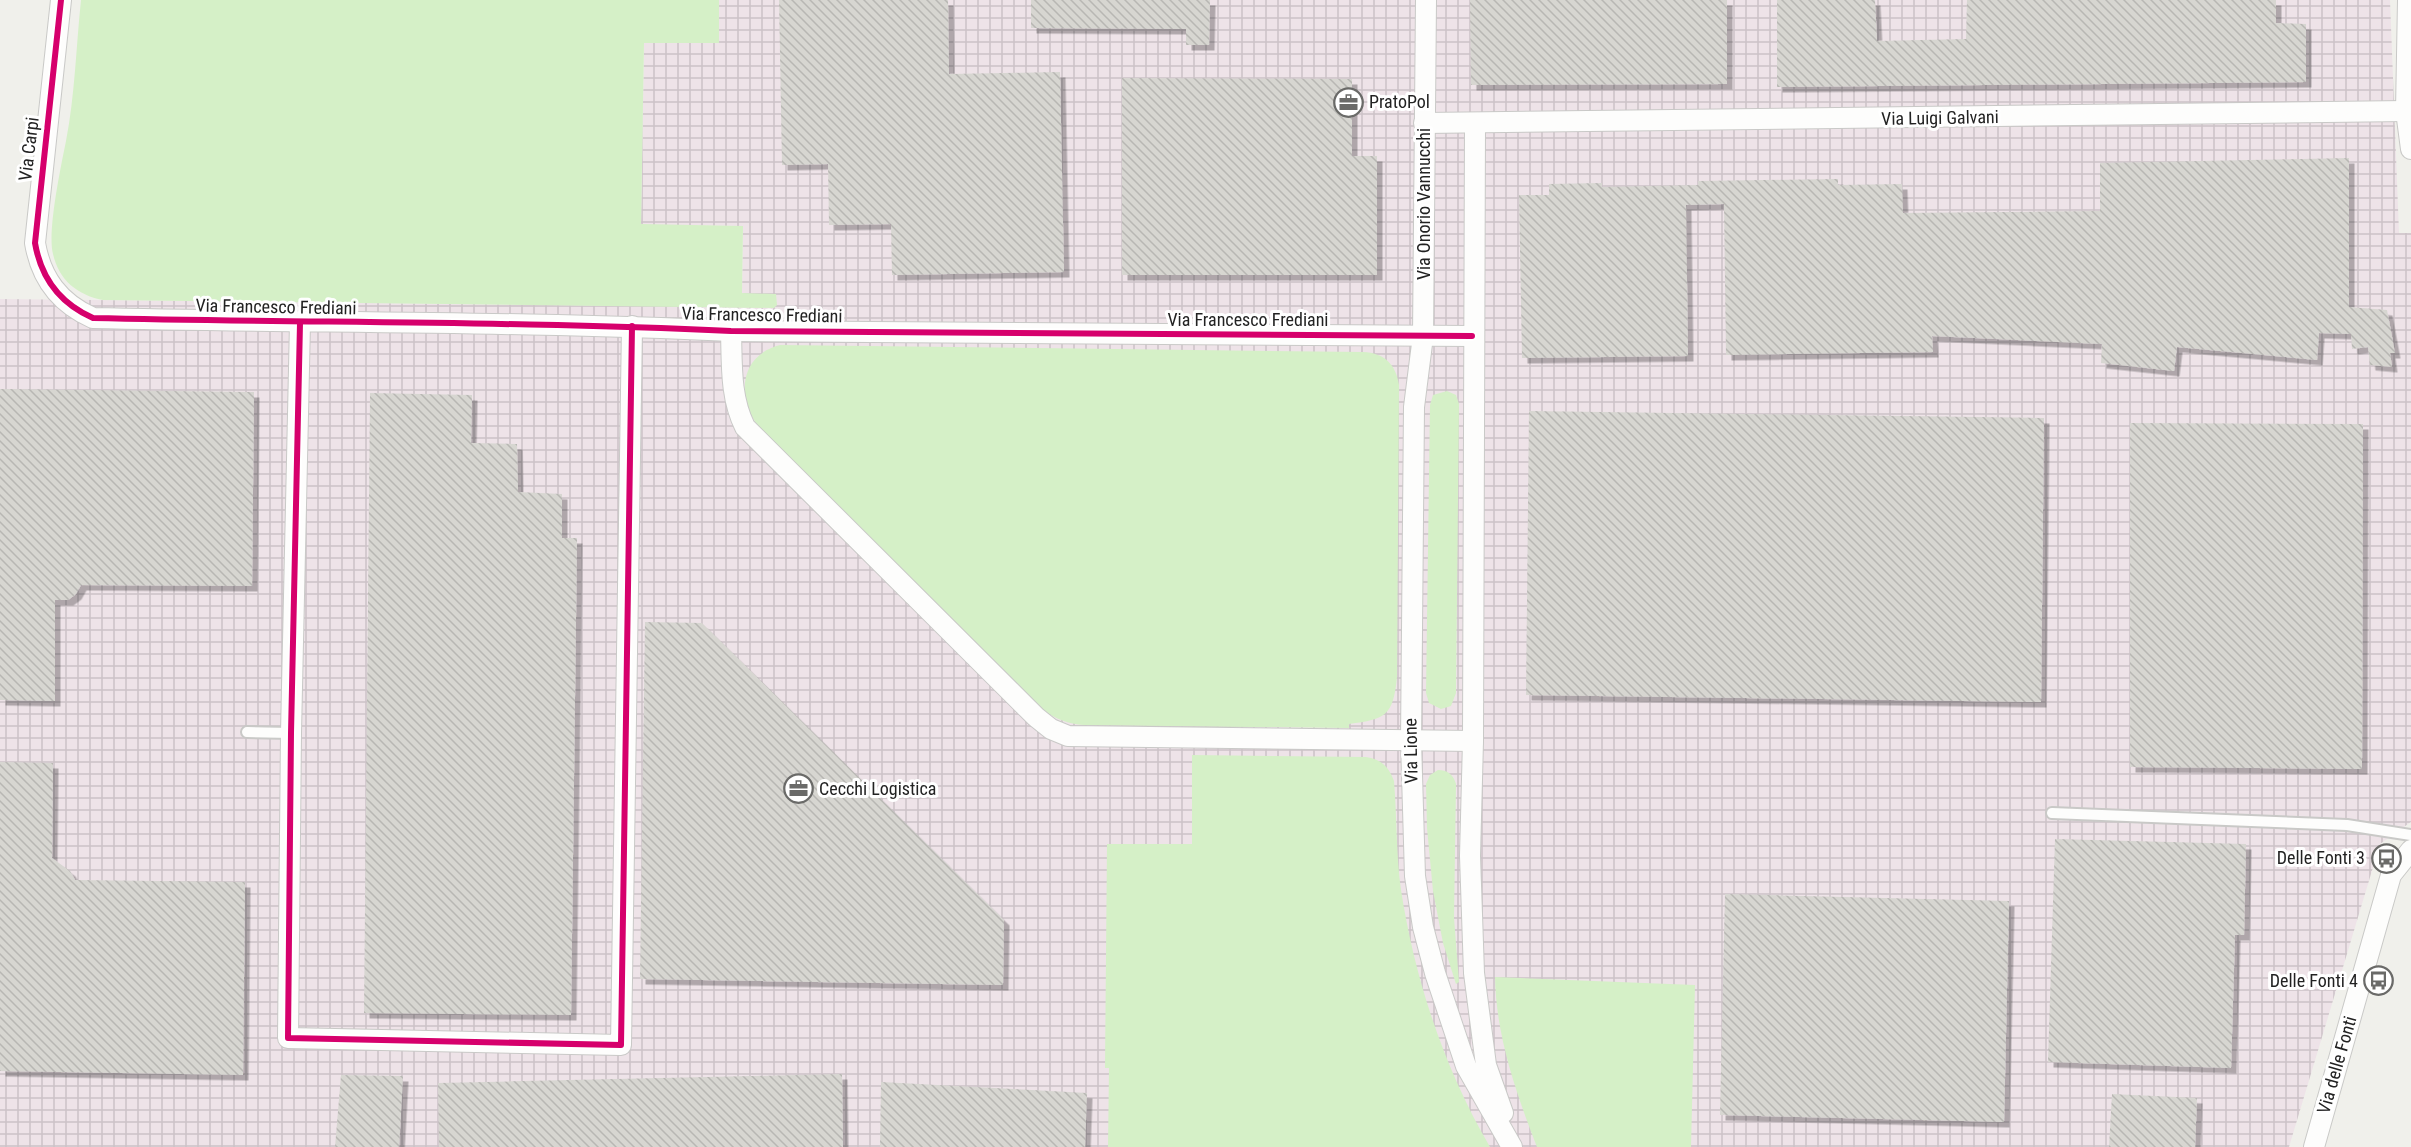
<svg xmlns="http://www.w3.org/2000/svg" width="2411" height="1147" font-family="'Roboto Condensed',sans-serif">
<style>
.industrial{fill:url(#industrial-grid)}
.grass{fill:#d5f0c7}
.building{fill:url(#building-back-hatch);filter:url(#shadow)}
.lines{fill:none;stroke-linecap:round;stroke-linejoin:round}
.lane-casing{stroke:#c9c9c7;stroke-width:14}
.street-casing{stroke:#c9c9c7;stroke-width:22}
.lane{stroke:#fdfdfc;stroke-width:10}
.street{stroke:#fdfdfc;stroke-width:20}
.cycleway-casing{stroke:#fff;stroke-width:10}
.cycleway{stroke:#d6006c;stroke-width:6}
.labels{text-anchor:middle;stroke-width:6;stroke-linejoin:round;paint-order:stroke}
.poi-label{font-size:18px;fill:#222;stroke:#fff;text-anchor:start}
.street-label{font-size:18px;fill:#222;stroke:#fff}
</style>
<defs>
<pattern id="industrial-grid" width="8" height="8" patternUnits="userSpaceOnUse" patternTransform="scale(1.5)"><rect width="8" height="8" fill="#eee3e8"/><path d="M0 4h8M4 0v8" fill="none" stroke="#ccc2c7"/></pattern>
<pattern id="building-back-hatch" width="6" height="6" patternUnits="userSpaceOnUse" patternTransform="scale(1.5)"><rect width="6" height="6" fill="#d7d6d1"/><path d="M-1 5l2 2M0 0l6 6M5-1l2 2" fill="none" stroke="#b8b7b3"/></pattern>
<filter id="shadow"><feDropShadow dx="5.5" dy="5.5" stdDeviation="0" flood-color="#0004"/></filter>
</defs>
<rect width="100%" height="100%" fill="#f0f0eb"/>
<path class="industrial" d="M719 0H2390L2399 233H2411V822L2380 844 2289 1147H0V299L636 306 776 294H742L743 226 641 225 644 43H719Z"/>
<g class="grass">
<path d="M81 0H719V43H644L641 224 743 226 742 293 776 294 777 305 774 308 103 300C77 295 59 280 53 254 47 232 61 166 66 141 75 95 76 47 81 0Z"/>
<path d="M780 345 1363 352C1384 353 1396 364 1399 385L1397 677C1393 716 1386 719 1349 724V728L1084 725C1068 724 1056 719 1043 710L758 426C736 396 740 355 780 345Z"/>
<path d="M1447 391 1456 395 1459 404 1456 693 1451 706 1441 709 1429 703 1426 693 1430 405 1433 395Z"/>
<path d="M1192 755 1366 757C1381 759 1389 767 1394 781 1397 817 1396 854 1401 890 1415 980 1444 1068 1490 1147H1108L1109 1068H1105L1107 844H1192Z"/>
<path d="M1438 770C1447 770 1453 774 1456 784L1454 918 1459 982 1456 984 1443 943 1433 891 1427 828 1426 784 1430 775Z"/>
<path d="M1495 977 1695 985 1691 1147H1537C1516 1093 1496 1036 1495 977Z"/>
</g>
<g class="building">
<path d="M779 0H948L949 74 1060 72 1064 272 892 275 891 224 829 225 828 164 782 165Z"/>
<path d="M1031 0H1210L1209 45H1186V29L1031 28Z"/>
<path d="M1470 0H1727V84L1471 85Z"/>
<path d="M1777 0H1875L1877 41 1966 39 1967 0H2276V23L2306 24V82L1777 87Z"/>
<path d="M1122 78 1352 79V156H1377V275H1122Z"/>
<path d="M2349 158V307L2387 310 2395 353H2390L2392 367 2370 365 2368 347 2352 349 2351 334 2319 333 2317 360 2177 347 2174 371 2101 363 2102 344 1932 336 1933 352 1726 355 1724 204 1686 205 1688 356 1522 358 1519 195H1549V184L1602 183V187L1698 185V181L1838 179V185L1902 184 1903 213 2100 211V163Z"/>
<path d="M0 389 254 392 252 586 81 585 76 594 68 600H55V701L0 700Z"/>
<path d="M370 393 472 395 471 443 517 444 518 492 562 494V538H577L571 1015 364 1013Z"/>
<path d="M1529 411 2044 418 2041 702 1526 695Z"/>
<path d="M2130 423 2363 424 2362 769 2130 767Z"/>
<path d="M645 622 702 623 1004 920 1003 985 640 979Z"/>
<path d="M0 762 53 763 52 858 70 871 75 880 245 882 243 1075 0 1071Z"/>
<path d="M2055 839 2246 844 2244 935H2235L2231 1068 2048 1062Z"/>
<path d="M1725 894 2009 901 2004 1122 1720 1115Z"/>
<path d="M842 1074 843 1147H439L438 1083Z"/>
<path d="M341 1075 403 1076 399 1147H335Z"/>
<path d="M881 1082 1087 1093 1085 1147H880Z"/>
<path d="M2112 1094 2197 1098 2195 1147H2109Z"/>
</g>
<g class="lines">
<defs>
<g id="lane">
<path d="M247 732 291 733"/>
<path d="M2052 813 2347 825 2411 835"/>
</g>
<g id="street">
<path d="M61 0 35 243C41 278 59 303 93 318 306 323 519 321 731 331L1472 336"/>
<path d="M1426 0 1423 336 1414 407 1411 741 1415 876 1423 927 1435 973 1466 1066 1512 1147"/>
<path d="M2408 0 2406 111 2411 149"/>
<path d="M1424 123 2406 111"/>
<path d="M1475 124 1473 741 1470 856 1474 973 1486 1065 1503 1113"/>
<path d="M300 323 291 733 288 1038 621 1045 632 326"/>
<path d="M731 331C732 364 730 397 745 427L1036 717 1051 729 1068 736 1473 741"/>
<path d="M2314 1147 2391 875 2411 850"/>
</g>
</defs>
<use href="#lane" class="lane-casing"/>
<use href="#street" class="street-casing"/>
<use href="#lane" class="lane"/>
<use href="#street" class="street"/>
<defs>
<g id="cycleway">
<path d="M61 0 35 243C41 278 59 303 93 318 306 323 519 321 731 331L1472 336"/>
<path d="M300 323 291 733 288 1038 621 1045 632 326"/>
</g>
</defs>
<use href="#cycleway" class="cycleway-casing"/>
<use href="#cycleway" class="cycleway"/>
</g>
<defs>
<symbol id="office-ring" viewBox="-11 -11 22 22"><circle r="9.5" fill="#fff" stroke="#6a6a68" stroke-width="1.5"/><path d="M-6-3h4V-5.5h4V-3h4V5H-6ZM-1-4.5V-3h2v-1.5ZM-6 0V1H6V0Z" fill="#6a6a68"/></symbol>
<symbol id="bus-ring" viewBox="-11 -11 22 22"><circle r="9.5" fill="#fff" stroke="#6a6a68" stroke-width="1.5"/><path d="M-5-6H5V4H4V6H2V4H-2V6H-4V4H-5ZM-3.5-4V0h7V-4ZM-3.5 1.2v1.5H-2V1.2ZM2 1.2v1.5H3.5V1.2Z" fill="#6a6a68"/></symbol>
</defs>
<g fill-rule="evenodd">
<use href="#office-ring" x="1332" y="86" width="33" height="33"/>
<use href="#office-ring" x="782" y="772" width="33" height="33"/>
<use href="#bus-ring" x="2370" y="842" width="33" height="33"/>
<use href="#bus-ring" x="2362" y="964" width="33" height="33"/>
</g>
<g class="labels">
<g class="poi-label">
<text x="1369" y="108">PratoPol</text>
<text x="819" y="795">Cecchi Logistica</text>
<text x="2365" y="864" text-anchor="end">Delle Fonti 3</text>
<text x="2358" y="987" text-anchor="end">Delle Fonti 4</text>
</g>
<g class="street-label">
<text transform="translate(1940 118) rotate(-1)" y="6">Via Luigi Galvani</text>
<text transform="translate(29 149) rotate(-83)" y="6">Via Carpi</text>
<text transform="translate(1424 204) rotate(-90)" y="6">Via Onorio Vannucchi</text>
<text transform="translate(276 307) rotate(1)" y="6">Via Francesco Frediani</text>
<text transform="translate(762 315) rotate(1)" y="6">Via Francesco Frediani</text>
<text x="1248" y="326">Via Francesco Frediani</text>
<text transform="translate(1411 751) rotate(-91)" y="6">Via Lione</text>
<text transform="translate(2337 1065) rotate(-74)" y="6">Via delle Fonti</text>
</g>
</g>
</svg>
